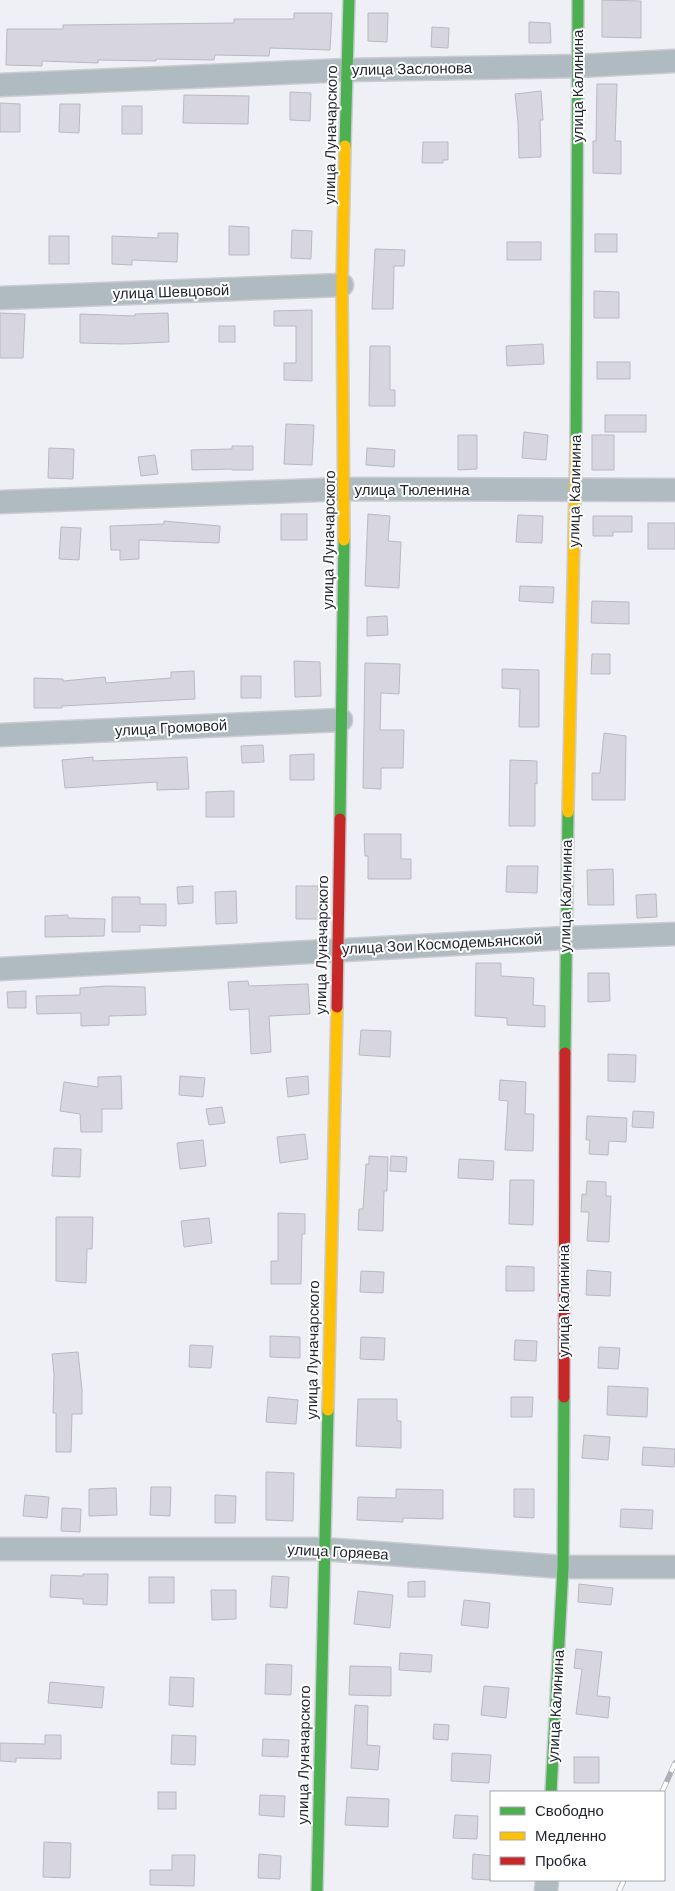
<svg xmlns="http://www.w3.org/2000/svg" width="675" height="1891" font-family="'DM Sans',sans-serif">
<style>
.building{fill:#d7d6df;stroke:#bab9c1}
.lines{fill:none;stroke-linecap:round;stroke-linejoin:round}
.street-casing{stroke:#caccd1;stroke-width:25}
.fast-casing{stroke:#caccd1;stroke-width:14}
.slow-casing{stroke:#caccd1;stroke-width:14}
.jam-casing{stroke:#caccd1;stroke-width:14}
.street{stroke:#afbac1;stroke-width:22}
.fast{stroke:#4caf50;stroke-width:11}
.slow{stroke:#ffc107;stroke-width:11}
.jam{stroke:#c62828;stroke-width:11}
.rail-casing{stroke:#abb0b6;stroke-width:5.5}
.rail{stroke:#fff;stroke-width:4;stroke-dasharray:11;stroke-linecap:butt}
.labels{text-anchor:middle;stroke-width:4;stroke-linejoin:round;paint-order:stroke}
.street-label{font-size:15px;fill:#1f232e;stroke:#fff}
</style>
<rect width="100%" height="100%" fill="#eef0f6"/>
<g class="building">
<path d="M602 0 641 1V38L602 37Z"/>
<path d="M294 13H332L330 50 270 48 269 56 215 55 214 60 156 59V61L98 60V63L42 61V66L6 65 7 29H63V25L234 23V19H294Z"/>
<path d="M368 13H388L387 42 368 41Z"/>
<path d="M529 22 550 23 551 43H529Z"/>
<path d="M432 27 449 28 448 48 431 47Z"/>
<path d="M597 84H617L615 141H621V174L593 173V141H596Z"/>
<path d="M541 91 543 120H540L541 157 519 158 518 122 515 94Z"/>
<path d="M290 92 311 93 310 121 290 120Z"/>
<path d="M184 95 249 96 248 124 183 123Z"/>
<path d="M0 103 20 104V132H0Z"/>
<path d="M60 104H80L79 133 59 132Z"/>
<rect x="122" y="106" width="20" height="28"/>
<path d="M423 142H448V160H443V163H422Z"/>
<path d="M229 226 249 227V255H229Z"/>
<path d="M292 230 312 231 311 259 291 258Z"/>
<path d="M158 233H178L177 262 132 260V265L112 264V236L158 238Z"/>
<rect x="595" y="234" width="22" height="18"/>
<rect x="49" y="236" width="20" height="28"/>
<rect x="507" y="242" width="34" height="18"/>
<path d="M375 249 405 250 404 266H394L393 309H372Z"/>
<path d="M594 291 619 292V318H594Z"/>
<path d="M312 310V381L284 380V363H296V326H274V311Z"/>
<path d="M0 313 25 314 23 358H0Z"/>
<path d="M168 313 169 342 123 344 80 343V314L135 316V314Z"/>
<rect x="219" y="326" width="16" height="16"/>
<path d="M543 344 544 364 507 366 506 346Z"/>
<path d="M370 346H390V390H395V406H369Z"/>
<rect x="597" y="362" width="33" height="17"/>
<rect x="605" y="415" width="41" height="17"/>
<path d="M286 424 314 425 312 465 284 464Z"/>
<path d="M524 432 548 435 546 460 522 458Z"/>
<path d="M458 435H477V469L458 470Z"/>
<rect x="592" y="435" width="22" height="35"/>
<path d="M232 446H253V470H232V469L192 470 191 450 232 449Z"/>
<path d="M49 448 74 449 73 479 48 478Z"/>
<path d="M367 448 395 450 394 467 366 465Z"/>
<path d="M155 455 158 474 141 476 138 457Z"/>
<rect x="281" y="514" width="26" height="26"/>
<path d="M368 514 390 516 388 541 401 542 399 588 365 586Z"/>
<path d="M518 515 543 516 542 543 516 542Z"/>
<path d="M593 516H632V532H613V536H593Z"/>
<path d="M164 521 220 526 219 543 139 540V559L120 560V550H111L110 526 164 524Z"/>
<rect x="648" y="523" width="27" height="26"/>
<path d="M61 527 81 528 79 560 59 559Z"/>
<path d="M520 586 554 587 553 603 519 601Z"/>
<path d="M592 601 629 602V624L591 623Z"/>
<path d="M387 616 388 635 367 636V617Z"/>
<path d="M592 654H610V674H591Z"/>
<path d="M294 661 320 662 321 696 295 697Z"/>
<path d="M365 663 400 664 399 694 381 693 380 730H404L403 768H381V789L363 788Z"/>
<path d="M502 669 539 670V727H519L520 689 502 688Z"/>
<path d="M194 671 195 699 62 706V708H34V678L63 679V681L105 677 106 683 171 678V672Z"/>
<rect x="241" y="676" width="20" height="22"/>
<path d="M604 733 626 736 625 800H592V773H600Z"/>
<path d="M263 745 264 762 242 763 241 746Z"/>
<path d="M314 754V780H290V755Z"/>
<path d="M93 757V761L187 757 189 789 157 790V782L65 788 62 760Z"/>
<path d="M510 760 537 761V784L535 783V826H509Z"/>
<path d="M234 791V817H206V792Z"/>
<path d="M364 834H401V859H411V879H368V856H365Z"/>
<path d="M507 866H538L537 893 506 892Z"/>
<path d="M613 869 614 905H588L587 870Z"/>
<path d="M193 886V903L178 904 177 887Z"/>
<path d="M296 886H318L319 919H296Z"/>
<path d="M236 891 237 923 216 924 215 892Z"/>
<path d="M656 894 657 917 637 918 636 895Z"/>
<path d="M112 897H140V904H166V926L140 925V932H112Z"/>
<path d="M68 915V918L105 919 104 936 45 937V916Z"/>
<path d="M476 963H501V976L534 978 533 1005 545 1006V1027L507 1025V1018L475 1016Z"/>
<path d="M588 973H609L610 1001 588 1002Z"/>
<path d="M248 981 249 986 308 984 310 1014 269 1016 271 1052 251 1054 249 1009 230 1010 228 982Z"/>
<path d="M107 986 145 987 146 1015 109 1016V1025L81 1026V1013L37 1014 36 996 80 995V988Z"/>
<path d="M26 991V1008H8L7 992Z"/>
<path d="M361 1030 391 1031 390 1057 359 1055Z"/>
<path d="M608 1054 636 1055 635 1082 608 1081Z"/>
<path d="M121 1076 122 1109H102V1132H81L80 1114 60 1111 64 1082 98 1087V1077Z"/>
<path d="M180 1076 205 1078 203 1097 179 1095Z"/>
<path d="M308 1076 309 1094 288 1097 286 1078Z"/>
<path d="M500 1080 526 1082 525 1114H534L533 1151 505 1150 508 1101 499 1100Z"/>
<path d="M222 1107 225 1123 209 1125 206 1109Z"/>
<path d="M633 1111 654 1112 653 1128 632 1127Z"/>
<path d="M587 1116 627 1118 626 1142 609 1141 608 1155 589 1154 590 1140H586Z"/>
<path d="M305 1134 308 1159 280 1163 277 1137Z"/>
<path d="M203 1140 206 1166 180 1169 177 1143Z"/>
<path d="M54 1148 81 1149 80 1177 52 1176Z"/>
<path d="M369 1156 388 1157 387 1191H384L383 1231 358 1230 359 1209H363L366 1164H369Z"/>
<path d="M391 1156 407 1157 406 1172 390 1171Z"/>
<path d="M459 1159 494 1161 493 1180 458 1178Z"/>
<path d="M510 1180H534L533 1225 509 1224Z"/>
<path d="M587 1181 606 1182V1196H611L609 1242 587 1241 589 1212H581L582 1194 586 1195Z"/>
<path d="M278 1213 305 1214V1234H302L301 1284H271V1261H278Z"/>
<path d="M56 1217H93L92 1249H87L86 1283 56 1281Z"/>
<path d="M209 1218 212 1243 184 1247 181 1221Z"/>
<path d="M506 1266 534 1267V1291H506Z"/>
<path d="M587 1270 611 1272 610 1296 586 1295Z"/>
<path d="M361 1271 384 1272 383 1293 360 1292Z"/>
<path d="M270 1336 300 1337V1358L270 1357Z"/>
<path d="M361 1337 385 1338 384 1360 360 1359Z"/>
<path d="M515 1340 537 1341 536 1361 514 1360Z"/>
<path d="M190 1345 213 1346 211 1368 189 1367Z"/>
<path d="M599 1347 620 1348 618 1369 598 1368Z"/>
<path d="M78 1352 82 1390V1414H72L71 1452H56V1413H53L54 1375 52 1354Z"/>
<path d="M608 1386 648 1388 647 1417 607 1415Z"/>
<path d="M268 1397 298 1400 296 1424 266 1422Z"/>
<path d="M511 1397H533L532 1417H511Z"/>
<path d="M358 1399H397V1421H401V1448L356 1446Z"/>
<path d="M584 1435 610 1437 608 1460 582 1458Z"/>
<path d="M643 1447 675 1449 674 1467 642 1465Z"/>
<path d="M266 1472 294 1473 293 1521 266 1520Z"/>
<path d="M151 1487H171L170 1516 150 1515Z"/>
<path d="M116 1488 117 1515 89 1516V1489Z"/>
<path d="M396 1489 443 1490V1519L403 1518V1522L357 1520 358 1497 396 1498Z"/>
<path d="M514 1489H534V1518L514 1517Z"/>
<path d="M25 1495 49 1497 47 1518 23 1516Z"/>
<path d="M215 1495 236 1496 235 1523H215Z"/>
<path d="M62 1508 81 1509 80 1532 61 1531Z"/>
<path d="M621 1509 653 1510 652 1529 620 1527Z"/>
<path d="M83 1574H108L107 1605 83 1604V1599L50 1597 51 1575 83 1576Z"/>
<path d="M272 1576 289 1577 287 1608 270 1607Z"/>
<rect x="149" y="1577" width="25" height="26"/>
<path d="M425 1581V1597H408V1582Z"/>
<path d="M579 1584 613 1588 611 1605 578 1602Z"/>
<path d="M211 1590H236V1619L212 1620Z"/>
<path d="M358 1591 393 1595 390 1628 354 1624Z"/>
<path d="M464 1600 490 1603 488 1628 461 1625Z"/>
<path d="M576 1649 602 1652 597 1696 610 1697 608 1718 576 1714 582 1669 574 1668Z"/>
<path d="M400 1653 432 1655 431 1672 399 1670Z"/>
<path d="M266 1664 292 1665 291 1695 265 1694Z"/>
<path d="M350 1666 391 1667V1696L349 1695Z"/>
<path d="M170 1677 194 1678 193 1707 169 1705Z"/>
<path d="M50 1682 104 1687 102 1708 48 1703Z"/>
<path d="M484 1686 509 1688 506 1718 481 1715Z"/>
<path d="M355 1705 368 1706 367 1745 380 1746 378 1770 351 1768Z"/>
<path d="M434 1724 449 1725 448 1740 433 1739Z"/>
<path d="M45 1735H61V1759L16 1758V1762L0 1761V1743L45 1744Z"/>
<path d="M172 1735 196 1736 195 1765 171 1764Z"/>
<path d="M263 1739 289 1740 288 1757 262 1756Z"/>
<path d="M452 1753 491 1755 489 1783 451 1781Z"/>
<rect x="574" y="1757" width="25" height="26"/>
<rect x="158" y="1792" width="18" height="17"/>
<path d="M260 1795 285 1796 284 1817 259 1815Z"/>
<path d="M347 1797 389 1799 388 1827 345 1825Z"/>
<path d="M455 1815 478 1816 477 1839 453 1838Z"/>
<path d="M44 1842 71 1843 70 1878 43 1877Z"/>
<path d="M259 1854 281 1856 280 1879 258 1878Z"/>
<path d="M473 1854 491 1856V1880L472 1879Z"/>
<path d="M172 1855H195L194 1886 150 1885V1870H172Z"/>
</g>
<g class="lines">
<defs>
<g id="street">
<path d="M0 85 348 70 578 66 675 61"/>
<path d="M0 298 342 285"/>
<path d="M0 502 345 489 675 490"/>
<path d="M0 735 341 720"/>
<path d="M0 969 565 938 675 934"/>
<path d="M0 1549H323L563 1567H675"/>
<path d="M546 1891 547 1880"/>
</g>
<g id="fast">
<path d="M345 146 349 0"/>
<path d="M576 444 578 0"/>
<path d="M340 819 344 540"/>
<path d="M565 1053 568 812"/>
<path d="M551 1792 563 1567 564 1397"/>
<path d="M317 1891 328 1410"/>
</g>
<g id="slow">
<path d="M344 540 342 285 345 146"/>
<path d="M568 812 576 444"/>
<path d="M328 1410 337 1007"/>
</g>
<g id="jam">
<path d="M337 1007 340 819"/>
<path d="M564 1397 565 1053"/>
</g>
</defs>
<use href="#street" class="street-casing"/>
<use href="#fast" class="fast-casing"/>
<use href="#slow" class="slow-casing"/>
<use href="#jam" class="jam-casing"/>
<use href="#street" class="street"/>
<use href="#fast" class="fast"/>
<use href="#slow" class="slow"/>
<use href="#jam" class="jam"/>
<defs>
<g id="rail">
<path d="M662 1792 675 1763"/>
<path d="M619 1891 624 1880"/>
</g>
</defs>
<use href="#rail" class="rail-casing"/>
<use href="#rail" class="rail"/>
</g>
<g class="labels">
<g class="street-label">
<text transform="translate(412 69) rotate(-1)" y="5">улица Заслонова</text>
<text transform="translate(578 86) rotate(-90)" y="5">улица Калинина</text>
<text transform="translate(331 135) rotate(-89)" y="5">улица Луначарского</text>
<text transform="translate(171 292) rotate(-2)" y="5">улица Шевцовой</text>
<text x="412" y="495">улица Тюленина</text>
<text transform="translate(575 491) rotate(-89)" y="5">улица Калинина</text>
<text transform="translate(329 540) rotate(-89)" y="5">улица Луначарского</text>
<text transform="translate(171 728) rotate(-3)" y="5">улица Громовой</text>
<text transform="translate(566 896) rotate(-89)" y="5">улица Калинина</text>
<text transform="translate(442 944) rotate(-3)" y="5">улица Зои Космодемьянской</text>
<text transform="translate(322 945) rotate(-89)" y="5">улица Луначарского</text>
<text transform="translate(564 1301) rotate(-90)" y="5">улица Калинина</text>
<text transform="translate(313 1350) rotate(-89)" y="5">улица Луначарского</text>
<text transform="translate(338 1552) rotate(3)" y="5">улица Горяева</text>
<text transform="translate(556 1706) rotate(-87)" y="5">улица Калинина</text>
<text transform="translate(304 1755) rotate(-89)" y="5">улица Луначарского</text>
</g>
</g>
<rect x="490" y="1791" width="175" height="90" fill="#ffffff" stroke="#a5a7ab"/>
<rect x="500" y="1807" width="25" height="8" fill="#4caf50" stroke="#a5a7ab"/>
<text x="535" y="1816" font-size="15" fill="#1f232e">Свободно</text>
<rect x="500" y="1832" width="25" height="8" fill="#ffc107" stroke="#a5a7ab"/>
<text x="535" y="1841" font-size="15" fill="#1f232e">Медленно</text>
<rect x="500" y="1857" width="25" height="8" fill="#c62828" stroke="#a5a7ab"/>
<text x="535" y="1866" font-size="15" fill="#1f232e">Пробка</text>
</svg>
